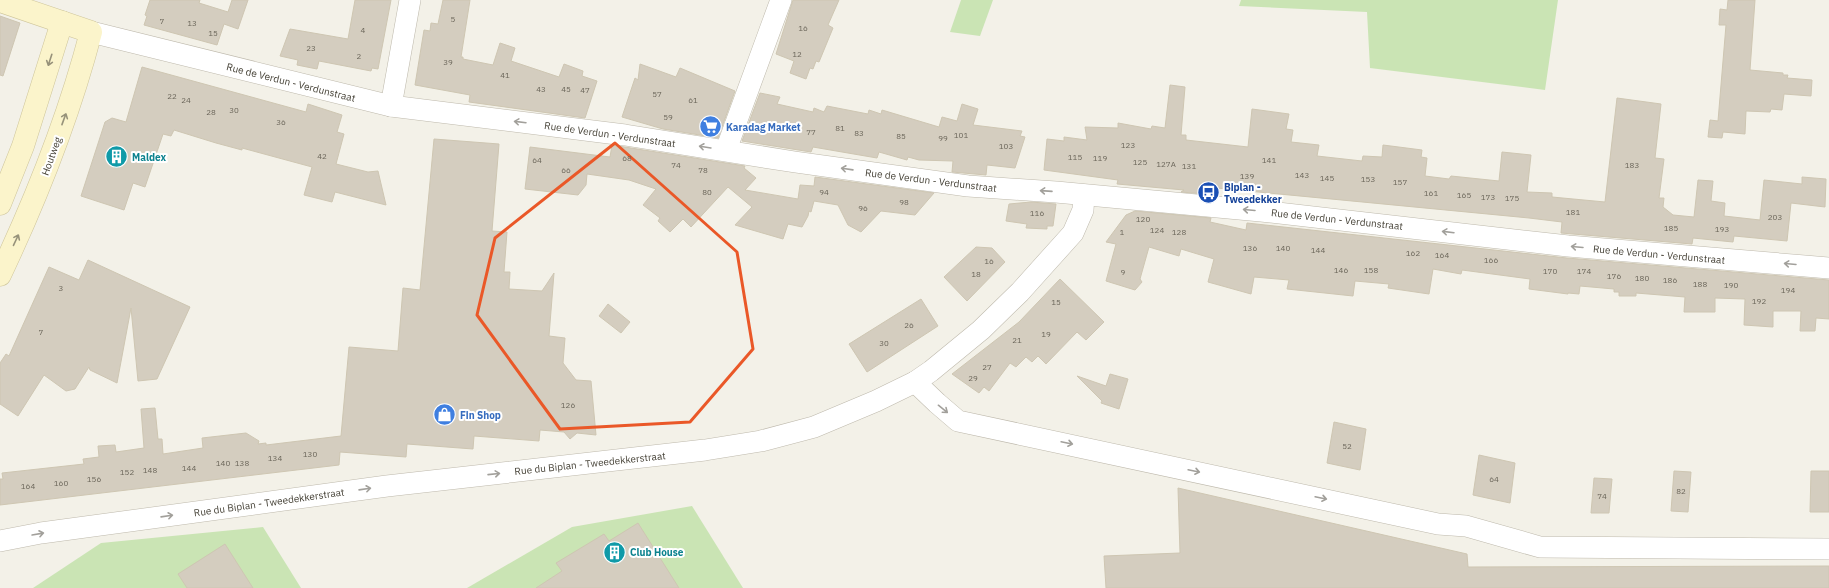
<svg xmlns="http://www.w3.org/2000/svg" width="1829" height="588" font-family="'IBM Plex Sans',sans-serif">
<style>
.green{fill:#cae4b4}
.building{fill:#d4cdbf;stroke:#cec6b2}
.lines{fill:none;stroke-linecap:round;stroke-linejoin:round}
.street-casing{stroke:#beb9ac;stroke-width:22}
.secondary-casing{stroke:#cfc69b;stroke-width:23}
.street{stroke:#fff;stroke-width:21}
.secondary{stroke:#fbf4cb;stroke-width:22}
.oneway{stroke:#97927a}
.oneway2{stroke:#a2a09b}
.marked{fill:none;stroke:#ea5828;stroke-width:3;stroke-linejoin:round}
.labels{text-anchor:middle;stroke-width:4;stroke-linejoin:round;paint-order:stroke}
.number-label{font-size:8px;fill:#6a6559}
.street-label{font-size:10px;fill:#464237;stroke:#fff}
.shop-label{font-size:10px;font-weight:bold;fill:#366cbe;stroke:#fff;text-anchor:start}
.culture-label{font-size:10px;font-weight:bold;fill:#0d838f;stroke:#fff;text-anchor:start}
.transit-label{font-size:10px;font-weight:bold;fill:#164399;stroke:#fff;text-anchor:start}
</style>
<rect width="100%" height="100%" fill="#f3f1e8"/>
<g class="green">
<path d="M961 0H993L980 36 950 32Z"/>
<path d="M1241 0H1558L1545 90 1370 68 1367 12 1239 6Z"/>
<path d="M692 506 743 588H467L572 527Z"/>
<path d="M263 527 301 588H33L101 543Z"/>
</g>
<g class="building">
<path d="M150 0H200L199 3 228 12 232 0H248L238 29 224 24 217 45 144 25 147 16 145 15Z"/>
<path d="M355 0H391L378 69 372 68 371 71 319 61 317 69 297 65 298 60 280 56 290 29 348 39Z"/>
<path d="M443 0H470L461 57H463V59L493 65 500 43 515 48 511 61 559 77 564 64 583 71 582 76 597 81 585 118 469 102 470 95 415 85 424 30 430 31 431 23 438 24Z"/>
<path d="M793 0H839L828 25 833 28 819 62 816 61 813 69 810 68 806 79 790 73 794 61 776 54Z"/>
<path d="M1728 0H1755L1750 70 1783 73V75H1788L1787 78 1812 80 1811 96 1784 94 1782 110 1771 109 1770 112 1746 111 1745 134 1723 132 1722 138 1708 137 1710 120 1718 121 1726 25H1719L1720 9 1727 10Z"/>
<path d="M0 16 20 23 3 76 0 75Z"/>
<path d="M640 64 676 77 680 68 735 91 718 138 663 129 622 117 635 78 638 80Z"/>
<path d="M142 67 306 112 308 104 342 115 337 132 344 134 336 164 368 172 378 171 386 205 335 192 332 202 304 195 312 167 242 148V150L216 143 174 130 171 136 163 134 145 187 133 183 124 210 81 196 105 122 112 118 126 122Z"/>
<path d="M1170 85 1185 87 1181 135H1186V140L1248 147 1252 109 1289 114 1286 129 1293 130 1291 142 1319 145 1317 156 1362 161 1363 156 1382 157 1383 145 1422 150 1421 157 1427 158 1425 176 1449 179 1451 176 1499 181 1502 152 1531 155 1527 192 1552 193V197L1605 202 1617 98 1661 104 1655 158 1664 159 1659 198H1664L1663 207 1673 215 1694 217 1698 180 1713 181 1711 201 1725 203 1724 216 1760 220 1764 180 1802 184V177L1826 179 1825 207 1791 203 1787 241 1734 236 1733 242 1693 238 1692 244 1561 233 1562 222 1529 218 1206 187 1205 194 1181 192 1184 190 1117 184 1118 180 1044 170 1047 139 1064 141V137L1087 140 1085 127 1118 128V123L1151 129 1152 126 1165 128Z"/>
<path d="M760 93 780 97 777 104 813 112 814 108 824 112 827 106 868 114 869 110 881 114 882 110 939 127 942 117 957 121 962 104 978 109 973 125 1022 131 1020 136 1025 137 1015 168 987 165 986 175 952 172 953 161 919 160 908 157 907 160 879 152 877 158 813 147 811 152 742 141Z"/>
<path d="M434 139 499 144 492 231 507 232 504 272H510L509 289 542 291 554 273 549 336 565 338 563 363 576 380 591 381 596 435 577 433 570 439 564 432 540 430 539 441 474 436 473 449 407 444 406 457 340 452 339 465 0 505V479H3L2 473 84 464 83 459 99 457 98 446 115 445 116 452 144 448 141 409 155 408 158 439H162L163 454 203 448 202 438 246 433 259 441 258 444 266 443V445L341 436 349 347 398 351 403 288 420 290Z"/>
<path d="M612 145 745 166 744 168 756 178 745 190 798 199 800 185 814 186 815 177 934 193 915 215 881 211 861 232 848 225 838 205 814 201 811 212 809 211 808 216 802 227 788 224 783 239 735 225 752 207 728 187 691 227 683 219 670 232 658 221 660 218 643 205 656 189 629 180 587 174 586 185 578 195 525 189 530 147 610 157Z"/>
<path d="M1031 202 1056 204 1053 226H1047V229L1026 228 1027 224 1006 221 1009 204Z"/>
<path d="M1135 211 1211 218 1210 222 1246 230 1247 223 1567 258 1829 280V319L1816 318 1815 331H1800L1801 311H1773V327L1744 325 1745 299 1715 298V312H1684L1685 297 1636 293V296H1619V292H1614V289L1580 286 1579 294 1568 293V294L1529 289 1530 279 1462 270 1461 274 1433 269 1429 294 1388 288 1389 284 1355 281 1353 296 1287 289 1289 280 1254 277 1251 294 1208 282 1214 259 1181 249 1179 256 1149 247 1140 279 1142 282 1135 290 1106 281 1116 244 1106 242 1126 215Z"/>
<path d="M976 247 992 248 1005 262 967 301 944 277Z"/>
<path d="M88 260 190 307 157 379 138 381 131 308 117 383 90 370 89 367 75 389 66 391 44 375 18 416 0 404V363L6 354 9 356 49 267 79 280Z"/>
<path d="M1060 279 1104 322 1086 340 1077 332 1046 364 1038 356 1032 362 1026 357 1016 367 1010 363 989 391 984 387 979 393 952 374 1019 322Z"/>
<path d="M921 299 938 326 867 372 849 344Z"/>
<path d="M608 304 630 322 621 333 599 316Z"/>
<path d="M1110 374 1128 379 1119 409 1101 403 1102 401 1077 376 1106 386Z"/>
<path d="M1334 422 1366 429 1360 470 1327 463Z"/>
<path d="M1479 455 1515 463 1510 503 1473 495Z"/>
<path d="M1674 471 1691 472 1688 512 1671 511Z"/>
<path d="M1811 471H1829V512H1810Z"/>
<path d="M1594 478 1612 479 1609 513H1591Z"/>
<path d="M1178 488 1467 554 1468 567 1829 566V588H1106L1104 556 1180 553Z"/>
<path d="M638 523 679 588H536L562 571 556 563 604 534 609 541Z"/>
<path d="M225 544 253 588H187L178 574Z"/>
</g>
<g class="lines">
<defs>
<g id="street">
<path d="M91 32 391 106 625 135 795 162 968 186 1056 192 1261 211 1568 246 1829 268"/>
<path d="M391 106 410 0"/>
<path d="M726 150 781 0"/>
<path d="M915 382 937 403 958 421 1438 524 1466 526 1540 547 1829 549"/>
<path d="M0 541 41 533 387 486 705 450 761 441 814 427 876 401 915 382 931 371 981 330 1020 292 1073 233 1083 210 1084 195"/>
</g>
<g id="secondary">
<path d="M0 1 91 32C69 116 37 197 0 275"/>
<path d="M0 204 23 146 62 22"/>
</g>
</defs>
<use href="#street" class="street-casing"/>
<use href="#secondary" class="secondary-casing"/>
<use href="#street" class="street"/>
<use href="#secondary" class="secondary"/>
</g>
<defs><path id="oneway-shaft" d="M-6 0H5M1.5-3L5.5 0L1.5 3" fill="none" stroke-width="1.6" stroke-linecap="round" stroke-linejoin="round"/></defs>
<g class="oneway">
<use href="#oneway-shaft" transform="translate(50 60) rotate(108)"/>
<use href="#oneway-shaft" transform="translate(64 119) rotate(-70)"/>
<use href="#oneway-shaft" transform="translate(16 240) rotate(-65)"/>
</g>
<g class="oneway2">
<use href="#oneway-shaft" transform="translate(520 122) rotate(-173)"/>
<use href="#oneway-shaft" transform="translate(705 147) rotate(-171)"/>
<use href="#oneway-shaft" transform="translate(847 169) rotate(-172)"/>
<use href="#oneway-shaft" transform="translate(1046 191) rotate(-176)"/>
<use href="#oneway-shaft" transform="translate(1249 210) rotate(-175)"/>
<use href="#oneway-shaft" transform="translate(1448 232) rotate(-173)"/>
<use href="#oneway-shaft" transform="translate(1577 247) rotate(-175)"/>
<use href="#oneway-shaft" transform="translate(1790 264) rotate(-175)"/>
<use href="#oneway-shaft" transform="translate(943 409) rotate(39)"/>
<use href="#oneway-shaft" transform="translate(1067 443) rotate(12)"/>
<use href="#oneway-shaft" transform="translate(1194 471) rotate(12)"/>
<use href="#oneway-shaft" transform="translate(494 474) rotate(-6)"/>
<use href="#oneway-shaft" transform="translate(365 489) rotate(-8)"/>
<use href="#oneway-shaft" transform="translate(1321 498) rotate(12)"/>
<use href="#oneway-shaft" transform="translate(167 516) rotate(-8)"/>
<use href="#oneway-shaft" transform="translate(38 534) rotate(-10)"/>
</g>
<path class="marked" d="M615 143 737 252 753 349 690 422 560 429 477 315 495 238Z"/>
<defs>
<symbol id="supermarket-disc" viewBox="-11 -11 22 22"><circle r="9.5" fill="#3f7fe0" stroke="#fff"/><path d="M-6-5.5h2.5l.6 2H6L4.5 2H-2.5L-4.4-4H-6ZM-1.5 3.2a1.3 1.3 0 1 0 .1 0ZM3 3.2a1.3 1.3 0 1 0 .1 0Z" fill="#fff"/></symbol>
<symbol id="building-disc" viewBox="-11 -11 22 22"><circle r="9.5" fill="#0f9aa8" stroke="#fff"/><path d="M-4-6H4V6H1V3H-1V6H-4ZM-2.5-4.3h1.7v1.8h-1.7ZM.8-4.3h1.7v1.8H.8ZM-2.5-1h1.7V.8h-1.7ZM.8-1h1.7V.8H.8Z" fill="#fff"/></symbol>
<symbol id="bus-disc" viewBox="-11 -11 22 22"><circle r="9.5" fill="#1a4fb4" stroke="#fff"/><path d="M-5-6H5V4H4V6H2V4H-2V6H-4V4H-5ZM-3.5-4V0h7V-4ZM-3.5 1.2v1.5H-2V1.2ZM2 1.2v1.5H3.5V1.2Z" fill="#fff"/></symbol>
<symbol id="shop-disc" viewBox="-11 -11 22 22"><circle r="9.5" fill="#3f7fe0" stroke="#fff"/><path d="M-5-2.5h2.3a2.7 3.5 0 0 1 5.4 0H5L5.5 6h-11ZM-1.5-2.5h3a1.5 2.3 0 0 0-3 0Z" fill="#fff"/></symbol>
</defs>
<g fill-rule="evenodd">
<use href="#supermarket-disc" x="698" y="114" width="25" height="25"/>
<use href="#building-disc" x="104" y="144" width="25" height="25"/>
<use href="#bus-disc" x="1196" y="180" width="25" height="25"/>
<use href="#shop-disc" x="432" y="402" width="25" height="25"/>
<use href="#building-disc" x="602" y="540" width="25" height="25"/>
</g>
<g class="labels">
<g class="number-label">
<text x="453" y="22">5</text>
<text x="162" y="24">7</text>
<text x="192" y="26">13</text>
<text x="803" y="31">16</text>
<text x="363" y="33">4</text>
<text x="213" y="36">15</text>
<text x="311" y="51">23</text>
<text x="797" y="57">12</text>
<text x="359" y="59">2</text>
<text x="448" y="65">39</text>
<text x="505" y="78">41</text>
<text x="541" y="92">43</text>
<text x="566" y="92">45</text>
<text x="585" y="93">47</text>
<text x="657" y="97">57</text>
<text x="172" y="99">22</text>
<text x="186" y="103">24</text>
<text x="693" y="103">61</text>
<text x="234" y="113">30</text>
<text x="211" y="115">28</text>
<text x="668" y="120">59</text>
<text x="281" y="125">36</text>
<text x="840" y="131">81</text>
<text x="811" y="135">77</text>
<text x="859" y="136">83</text>
<text x="961" y="138">101</text>
<text x="901" y="139">85</text>
<text x="943" y="141">99</text>
<text x="1128" y="148">123</text>
<text x="1006" y="149">103</text>
<text x="322" y="159">42</text>
<text x="1075" y="160">115</text>
<text x="627" y="161">68</text>
<text x="1100" y="161">119</text>
<text x="537" y="163">64</text>
<text x="1269" y="163">141</text>
<text x="1140" y="165">125</text>
<text x="1166" y="167">127A</text>
<text x="676" y="168">74</text>
<text x="1632" y="168">183</text>
<text x="1189" y="169">131</text>
<text x="566" y="173">66</text>
<text x="703" y="173">78</text>
<text x="1302" y="178">143</text>
<text x="1247" y="179">139</text>
<text x="1327" y="181">145</text>
<text x="1368" y="182">153</text>
<text x="1400" y="185">157</text>
<text x="707" y="195">80</text>
<text x="824" y="195">94</text>
<text x="1431" y="196">161</text>
<text x="1464" y="198">165</text>
<text x="1488" y="200">173</text>
<text x="1512" y="201">175</text>
<text x="904" y="205">98</text>
<text x="863" y="211">96</text>
<text x="1573" y="215">181</text>
<text x="1037" y="216">116</text>
<text x="1775" y="220">203</text>
<text x="1143" y="222">120</text>
<text x="1671" y="231">185</text>
<text x="1722" y="232">193</text>
<text x="1157" y="233">124</text>
<text x="1122" y="235">1</text>
<text x="1179" y="235">128</text>
<text x="1250" y="251">136</text>
<text x="1283" y="251">140</text>
<text x="1318" y="253">144</text>
<text x="1413" y="256">162</text>
<text x="1442" y="258">164</text>
<text x="1491" y="263">166</text>
<text x="989" y="264">16</text>
<text x="1341" y="273">146</text>
<text x="1371" y="273">158</text>
<text x="1550" y="274">170</text>
<text x="1584" y="274">174</text>
<text x="1123" y="275">9</text>
<text x="976" y="277">18</text>
<text x="1614" y="279">176</text>
<text x="1642" y="281">180</text>
<text x="1670" y="283">186</text>
<text x="1700" y="287">188</text>
<text x="1731" y="288">190</text>
<text x="61" y="291">3</text>
<text x="1788" y="293">194</text>
<text x="1759" y="304">192</text>
<text x="1056" y="305">15</text>
<text x="909" y="328">26</text>
<text x="41" y="335">7</text>
<text x="1046" y="337">19</text>
<text x="1017" y="343">21</text>
<text x="884" y="346">30</text>
<text x="987" y="370">27</text>
<text x="973" y="381">29</text>
<text x="568" y="408">126</text>
<text x="1347" y="449">52</text>
<text x="310" y="457">130</text>
<text x="275" y="461">134</text>
<text x="223" y="466">140</text>
<text x="242" y="466">138</text>
<text x="189" y="471">144</text>
<text x="150" y="473">148</text>
<text x="127" y="475">152</text>
<text x="94" y="482">156</text>
<text x="1494" y="482">64</text>
<text x="61" y="486">160</text>
<text x="28" y="489">164</text>
<text x="1681" y="494">82</text>
<text x="1602" y="499">74</text>
</g>
<g class="street-label">
<text transform="translate(291 82) rotate(14)" y="4">Rue de Verdun - Verdunstraat</text>
<text transform="translate(610 134) rotate(8)" y="4">Rue de Verdun - Verdunstraat</text>
<text transform="translate(51 156) rotate(-70)" y="4">Houtweg</text>
<text transform="translate(931 180) rotate(7)" y="4">Rue de Verdun - Verdunstraat</text>
<text transform="translate(1337 219) rotate(6)" y="4">Rue de Verdun - Verdunstraat</text>
<text transform="translate(1659 254) rotate(5)" y="4">Rue de Verdun - Verdunstraat</text>
<text transform="translate(590 463) rotate(-6)" y="4">Rue du Biplan - Tweedekkerstraat</text>
<text transform="translate(269 502) rotate(-8)" y="4">Rue du Biplan - Tweedekkerstraat</text>
</g>
<g class="shop-label">
<text x="726" y="131">Karadag Market</text>
<text x="460" y="419">Fin Shop</text>
</g>
<g class="culture-label">
<text x="132" y="161">Maldex</text>
<text x="630" y="556">Club House</text>
</g>
<g class="transit-label">
<text x="1224" y="191">Biplan -<tspan x="1224" dy="12">Tweedekker</tspan></text>
</g>
</g>
</svg>
